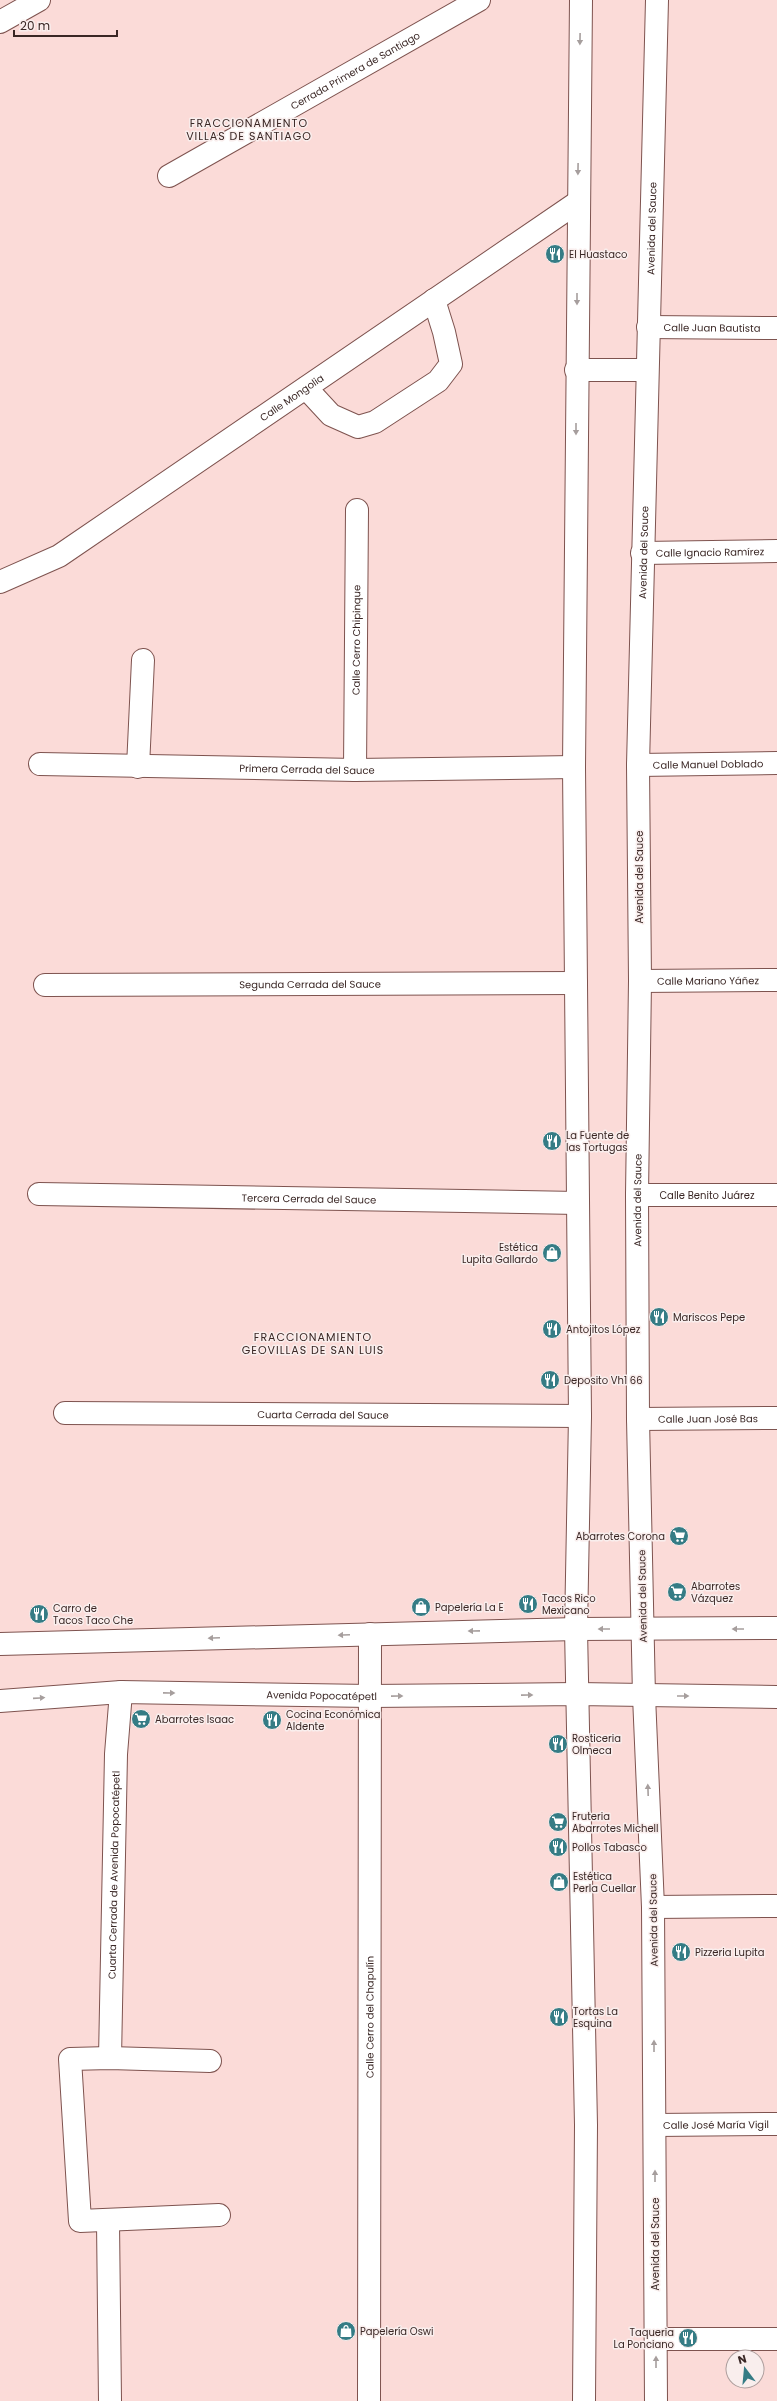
<svg xmlns="http://www.w3.org/2000/svg" width="777" height="2401" font-family="Poppins,sans-serif">
<style>
.lines{fill:none;stroke-linecap:round;stroke-linejoin:round}
.minor-casing{stroke:#7e534f;stroke-width:24}
.major-casing{stroke:#7e534f;stroke-width:24}
.minor{stroke:#fff;stroke-width:22}
.major{stroke:#fff;stroke-width:22}
.oneway{fill:#a69e9d}
.labels{text-anchor:middle;stroke-width:3;stroke-linejoin:round;paint-order:stroke}
.street-label{font-size:10px;fill:#3a2725;stroke:#f9eeed}
.poi-label{font-size:10px;fill:#3a2725;stroke:#f9eeed;text-anchor:start}
.neighbourhood-label{font-size:11px;letter-spacing:1px;fill:#3a2725;stroke:#f9eeed}
</style>
<rect width="100%" height="100%" fill="#fbdbd8"/>
<g class="lines">
<defs>
<g id="minor">
<path d="M0 22 39 0"/>
<path id="s1" d="M169 176 479 0"/>
<path id="s2" d="M648 327 777 328"/>
<path d="M306 388 331 415 358 427 375 422 438 381 451 364 444 332 434 300"/>
<path id="s3" d="M642 553 777 551"/>
<path id="s4" d="M0 582 59 556 578 202"/>
<path id="s5" d="M40 764 355 770 574 767"/>
<path id="s6" d="M638 765 777 763"/>
<path d="M138 767 143 660"/>
<path id="s7" d="M355 770 357 510"/>
<path id="s8" d="M640 981 777 980"/>
<path id="s9" d="M45 985 576 983"/>
<path id="s10" d="M39 1194 578 1203"/>
<path id="s11" d="M637 1195H777"/>
<path id="s12" d="M65 1413 580 1416"/>
<path id="s13" d="M638 1419 777 1418"/>
<path d="M0 1644 576 1629 777 1628"/>
<path id="s14" d="M0 1701 121 1692 370 1696 577 1694 777 1697"/>
<path d="M653 1907 777 1906"/>
<path id="s15" d="M110 2058 116 1754 121 1692"/>
<path d="M210 2061 110 2058 70 2059 80 2221 219 2215"/>
<path id="s16" d="M655 2125 777 2124"/>
<path d="M108 2222 110 2401"/>
<path d="M656 2339H777"/>
<path id="s17" d="M369 2401 370 1634"/>
</g>
<g id="major">
<path d="M581 0 574 767 580 1416 576 1629 586 2125 584 2401"/>
<path d="M576 370H647"/>
<path id="s18" d="M656 2401 653 1907 644 1696 638 1419 637 1195 640 981 638 765 657 0"/>
</g>
</defs>
<use href="#minor" class="minor-casing"/>
<use href="#major" class="major-casing"/>
<use href="#minor" class="minor"/>
<use href="#major" class="major"/>
</g>
<defs><path id="oneway-solid" d="M-6-.8H1V-3.2L6.5 0L1 3.2V.8H-6Z"/></defs>
<g class="oneway">
<use href="#oneway-solid" transform="translate(580 39) rotate(91)"/>
<use href="#oneway-solid" transform="translate(578 169) rotate(91)"/>
<use href="#oneway-solid" transform="translate(577 299) rotate(90)"/>
<use href="#oneway-solid" transform="translate(576 429) rotate(90)"/>
<use href="#oneway-solid" transform="translate(604 1629) rotate(-180)"/>
<use href="#oneway-solid" transform="translate(738 1629) rotate(180)"/>
<use href="#oneway-solid" transform="translate(474 1631) rotate(179)"/>
<use href="#oneway-solid" transform="translate(344 1635) rotate(178)"/>
<use href="#oneway-solid" transform="translate(214 1638) rotate(178)"/>
<use href="#oneway-solid" transform="translate(169 1693) rotate(1)"/>
<use href="#oneway-solid" transform="translate(527 1695) rotate(-1)"/>
<use href="#oneway-solid" transform="translate(397 1696) rotate(-1)"/>
<use href="#oneway-solid" transform="translate(683 1696)"/>
<use href="#oneway-solid" transform="translate(39 1698) rotate(-4)"/>
<use href="#oneway-solid" transform="translate(648 1790) rotate(-92)"/>
<use href="#oneway-solid" transform="translate(654 2046) rotate(-90)"/>
<use href="#oneway-solid" transform="translate(655 2176) rotate(-90)"/>
<use href="#oneway-solid" transform="translate(656 2362) rotate(-90)"/>
</g>
<defs>
<symbol id="restaurant-disc" viewBox="-11 -11 22 22"><circle r="9.5" fill="#357c85" stroke="#f9eeed"/><path d="M-5-6h1v4h1v-4h1v4h1v-4h1v5L-1.5 .5V6h-2V.5L-5-1ZM5-6V6H3V1.5H1.5Q1.5-4 5-6Z" fill="#fff"/></symbol>
<symbol id="shop-disc" viewBox="-11 -11 22 22"><circle r="9.5" fill="#357c85" stroke="#f9eeed"/><path d="M-5-2.5h2.3a2.7 3.5 0 0 1 5.4 0H5L5.5 6h-11ZM-1.5-2.5h3a1.5 2.3 0 0 0-3 0Z" fill="#fff"/></symbol>
<symbol id="supermarket-disc" viewBox="-11 -11 22 22"><circle r="9.5" fill="#357c85" stroke="#f9eeed"/><path d="M-6-5.5h2.5l.6 2H6L4.5 2H-2.5L-4.4-4H-6ZM-1.5 3.2a1.3 1.3 0 1 0 .1 0ZM3 3.2a1.3 1.3 0 1 0 .1 0Z" fill="#fff"/></symbol>
</defs>
<g fill-rule="evenodd">
<use href="#restaurant-disc" x="544" y="243" width="22" height="22"/>
<use href="#restaurant-disc" x="541" y="1130" width="22" height="22"/>
<use href="#shop-disc" x="541" y="1242" width="22" height="22"/>
<use href="#restaurant-disc" x="648" y="1306" width="22" height="22"/>
<use href="#restaurant-disc" x="541" y="1318" width="22" height="22"/>
<use href="#restaurant-disc" x="539" y="1369" width="22" height="22"/>
<use href="#supermarket-disc" x="668" y="1525" width="22" height="22"/>
<use href="#supermarket-disc" x="666" y="1581" width="22" height="22"/>
<use href="#restaurant-disc" x="517" y="1593" width="22" height="22"/>
<use href="#shop-disc" x="410" y="1596" width="22" height="22"/>
<use href="#restaurant-disc" x="28" y="1603" width="22" height="22"/>
<use href="#supermarket-disc" x="130" y="1708" width="22" height="22"/>
<use href="#restaurant-disc" x="261" y="1709" width="22" height="22"/>
<use href="#restaurant-disc" x="547" y="1733" width="22" height="22"/>
<use href="#supermarket-disc" x="547" y="1811" width="22" height="22"/>
<use href="#restaurant-disc" x="547" y="1836" width="22" height="22"/>
<use href="#shop-disc" x="548" y="1871" width="22" height="22"/>
<use href="#restaurant-disc" x="670" y="1941" width="22" height="22"/>
<use href="#restaurant-disc" x="548" y="2006" width="22" height="22"/>
<use href="#shop-disc" x="335" y="2320" width="22" height="22"/>
<use href="#restaurant-disc" x="677" y="2327" width="22" height="22"/>
</g>
<g class="labels">
<g class="street-label">
<text dy="4" stroke="none"><textPath href="#s1" startOffset="214">Cerrada Primera de Santiago</textPath></text>
<text dy="4" stroke="none"><textPath href="#s18" startOffset="2173">Avenida del Sauce</textPath></text>
<text dy="4" stroke="none"><textPath href="#s2" startOffset="64">Calle Juan Bautista</textPath></text>
<text dy="4" stroke="none"><textPath href="#s4" startOffset="346">Calle Mongolia</textPath></text>
<text dy="4" stroke="none"><textPath href="#s3" startOffset="68">Calle Ignacio Ramírez</textPath></text>
<text dy="4" stroke="none"><textPath href="#s18" startOffset="1849">Avenida del Sauce</textPath></text>
<text dy="4" stroke="none"><textPath href="#s7" startOffset="130">Calle Cerro Chipinque</textPath></text>
<text dy="4" stroke="none"><textPath href="#s6" startOffset="70">Calle Manuel Doblado</textPath></text>
<text dy="4" stroke="none"><textPath href="#s5" startOffset="267">Primera Cerrada del Sauce</textPath></text>
<text transform="translate(639 877) rotate(-90)" y="4">Avenida del Sauce</text>
<text dy="4" stroke="none"><textPath href="#s8" startOffset="68">Calle Mariano Yáñez</textPath></text>
<text dy="4" stroke="none"><textPath href="#s9" startOffset="265">Segunda Cerrada del Sauce</textPath></text>
<text dy="4" stroke="none"><textPath href="#s11" startOffset="70">Calle Benito Juárez</textPath></text>
<text dy="4" stroke="none"><textPath href="#s10" startOffset="270">Tercera Cerrada del Sauce</textPath></text>
<text dy="4" stroke="none"><textPath href="#s18" startOffset="1201">Avenida del Sauce</textPath></text>
<text dy="4" stroke="none"><textPath href="#s12" startOffset="258">Cuarta Cerrada del Sauce</textPath></text>
<text dy="4" stroke="none"><textPath href="#s13" startOffset="70">Calle Juan José Bas</textPath></text>
<text transform="translate(642 1596) rotate(-91)" y="4">Avenida del Sauce</text>
<text dy="4" stroke="none"><textPath href="#s14" startOffset="322">Avenida Popocatépetl</textPath></text>
<text dy="4" stroke="none"><textPath href="#s15" startOffset="183">Cuarta Cerrada de Avenida Popocatépetl</textPath></text>
<text transform="translate(653 1920) rotate(-91)" y="4">Avenida del Sauce</text>
<text dy="4" stroke="none"><textPath href="#s17" startOffset="384">Calle Cerro del Chapulín</textPath></text>
<text dy="4" stroke="none"><textPath href="#s16" startOffset="61">Calle José María Vigil</textPath></text>
<text transform="translate(655 2244) rotate(-90)" y="4">Avenida del Sauce</text>
</g>
<g class="poi-label">
<text x="569" y="258">El Huastaco</text>
<text x="566" y="1139">La Fuente de<tspan x="566" dy="12">las Tortugas</tspan></text>
<text x="538" y="1251" text-anchor="end">Estética<tspan x="538" dy="12">Lupita Gallardo</tspan></text>
<text x="673" y="1321">Mariscos Pepe</text>
<text x="566" y="1333">Antojitos López</text>
<text x="564" y="1384">Deposito Vh1 66</text>
<text x="665" y="1540" text-anchor="end">Abarrotes Corona</text>
<text x="691" y="1590">Abarrotes<tspan x="691" dy="12">Vázquez</tspan></text>
<text x="542" y="1602">Tacos Rico<tspan x="542" dy="12">Mexicano</tspan></text>
<text x="435" y="1611">Papelería La E</text>
<text x="53" y="1612">Carro de<tspan x="53" dy="12">Tacos Taco Che</tspan></text>
<text x="286" y="1718">Cocina Económica<tspan x="286" dy="12">Aldente</tspan></text>
<text x="155" y="1723">Abarrotes Isaac</text>
<text x="572" y="1742">Rosticeria<tspan x="572" dy="12">Olmeca</tspan></text>
<text x="572" y="1820">Fruteria<tspan x="572" dy="12">Abarrotes Michell</tspan></text>
<text x="572" y="1851">Pollos Tabasco</text>
<text x="573" y="1880">Estética<tspan x="573" dy="12">Perla Cuellar</tspan></text>
<text x="695" y="1956">Pizzeria Lupita</text>
<text x="573" y="2015">Tortas La<tspan x="573" dy="12">Esquina</tspan></text>
<text x="360" y="2335">Papelería Oswi</text>
<text x="674" y="2336" text-anchor="end">Taqueria<tspan x="674" dy="12">La Ponciano</tspan></text>
</g>
<g class="neighbourhood-label">
<text x="249" y="127">FRACCIONAMIENTO<tspan x="249" dy="13">VILLAS DE SANTIAGO</tspan></text>
<text x="313" y="1341">FRACCIONAMIENTO<tspan x="313" dy="13">GEOVILLAS DE SAN LUIS</tspan></text>
</g>
</g>
<g transform="translate(745 2369) rotate(344)"><circle r="19" fill="#f9eeed" stroke="#ad9e9d"/>
<path d="M0-3L7 15L0 10L-7 15Z" fill="#357c85"/>
<text y="-6" font-size="11" font-weight="bold" text-anchor="middle" fill="#3a2725">N</text>
</g>
<path d="M14 30v6h103v-6" fill="none" stroke="#3a2725" stroke-width="2"/>
<text x="20" y="30" font-size="12" fill="#3a2725" stroke="#f9eeed" stroke-width="3" paint-order="stroke">20 m</text>
</svg>
